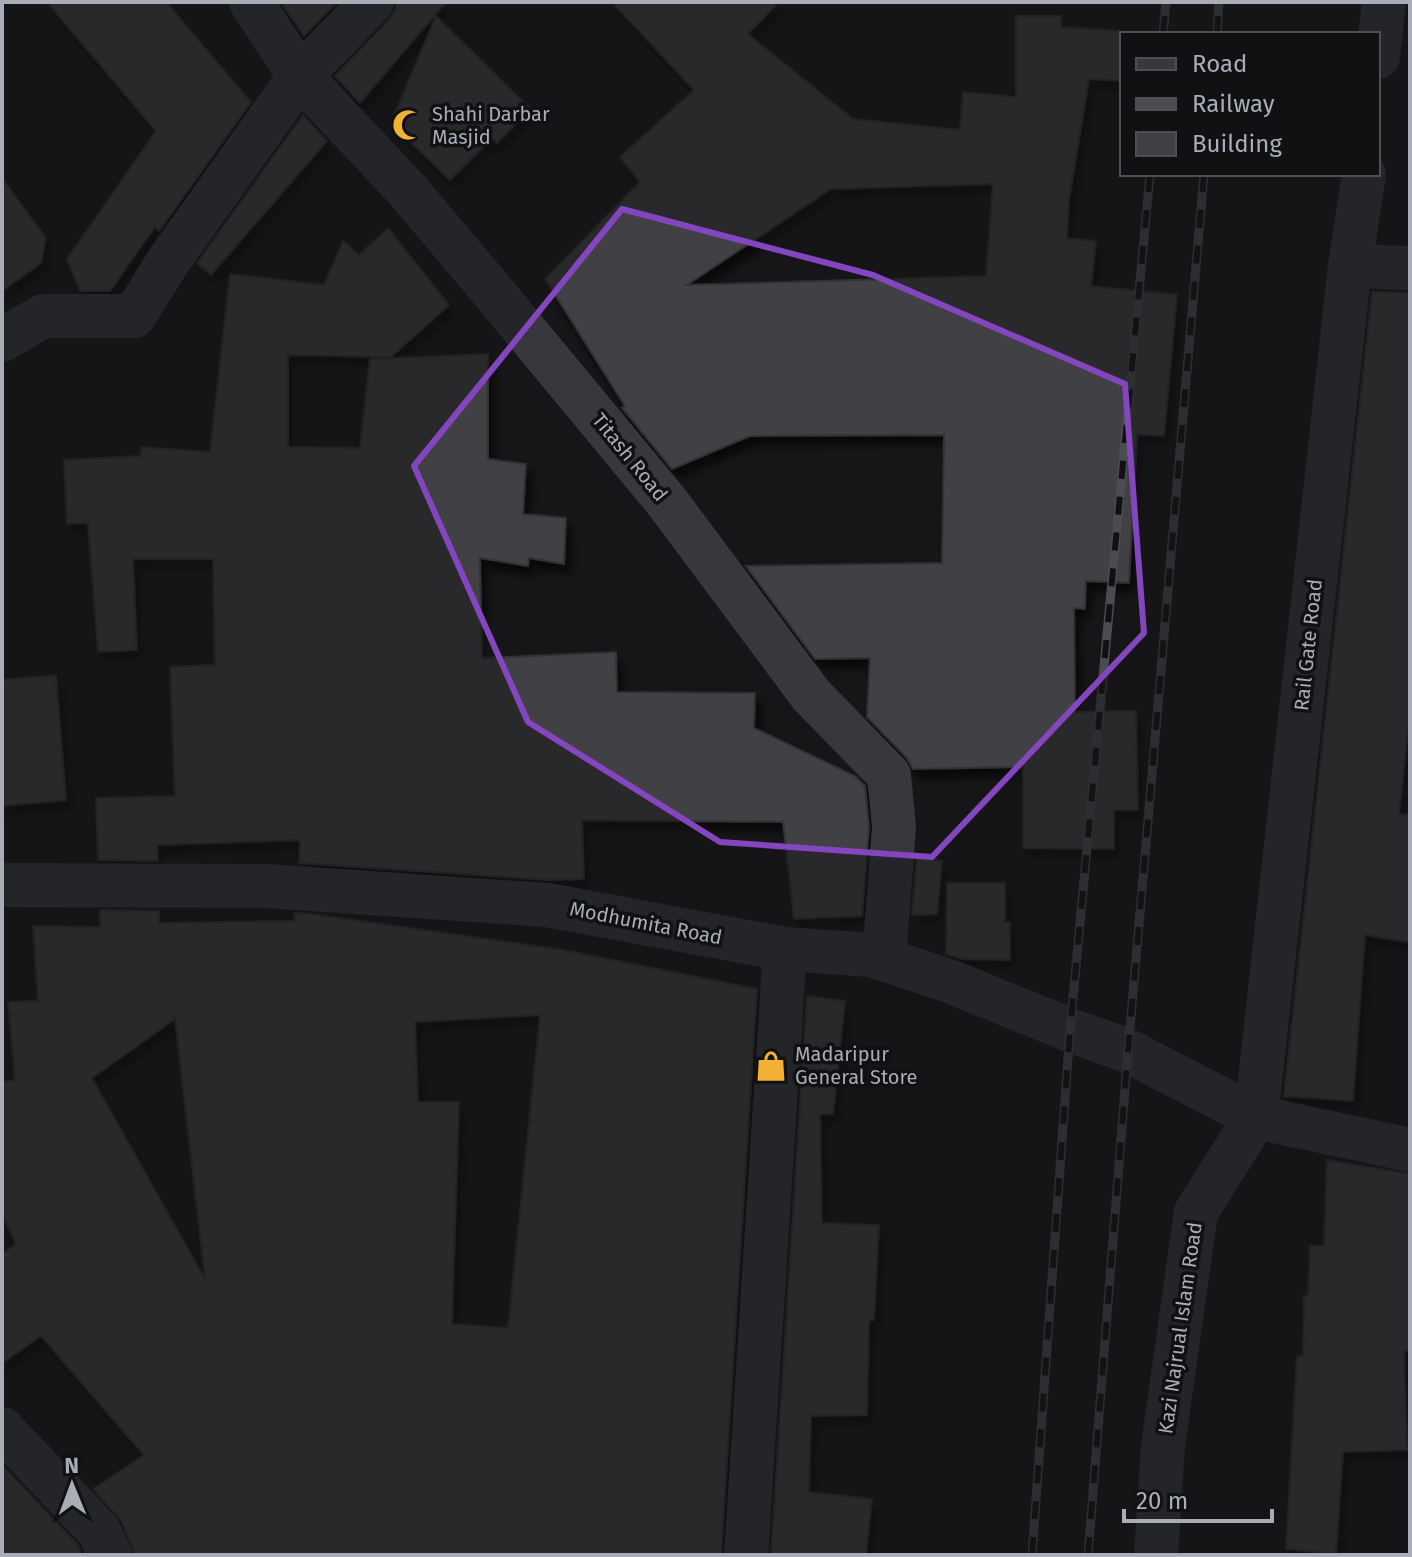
<svg xmlns="http://www.w3.org/2000/svg" width="1412" height="1557" font-family="'Fira Sans',sans-serif">
<style>
.building{fill:#404145;stroke:#303034;stroke-width:2;fill-rule:evenodd;filter:url(#shadow)}
.lines{fill:none;stroke-linecap:round;stroke-linejoin:round}
.street{stroke:#37383d;stroke-width:44}
.rail-casing{stroke:#4a4c52;stroke-width:9}
.rail{stroke:#111113;stroke-width:6;stroke-dasharray:18;stroke-linecap:butt}
.marked{fill:none;stroke:#8446be;stroke-width:6;stroke-linejoin:round}
.labels{text-anchor:middle;stroke-width:7;stroke-linejoin:round;paint-order:stroke}
.poi-label{font-size:20px;fill:#a8adb8;stroke:#111113;text-anchor:start}
.street-label{font-size:20px;fill:#a8adb8;stroke:#111113}
</style>
<defs>
<filter id="shadow"><feDropShadow dx="5" dy="9" stdDeviation="4" flood-color="#0009"/></filter>
</defs>
<rect width="100%" height="100%" fill="#161618"/>
<g class="building">
<path d="M47 2H166L251 102 159 231 155 227 110 291H80L67 259 156 131Z"/>
<path d="M281 2H337L304 36Z"/>
<path d="M396 2H446L360 103 335 76 390 19 396 9Z"/>
<path d="M612 2H779L748 34 853 119 960 130 963 92 1016 97V16H1061V27L1122 31V81L1089 79 1069 200 1067 238 1096 241 1091 286 1177 295 1164 436 1137 434 1129 583 1086 581 1085 609 1074 608 1075 712 1136 711 1138 810H1114V849L1023 848V767L913 769 907 758 867 717 870 658 815 659 746 566 942 563 944 435 750 436 672 469 622 408 625 406 545 279 640 182 620 157 694 90ZM993 184 986 276 687 285 831 189Z"/>
<path d="M436 16 531 109 497 143 492 138 450 180 391 123Z"/>
<path d="M303 115 327 141 211 275 197 263Z"/>
<path d="M2 178 46 238 41 263 2 291Z"/>
<path d="M388 228 449 305 391 357 288 355V447L360 448 370 359 488 354V459L526 464 523 514 566 518 564 564 529 558 528 566 480 558 482 658 616 652 617 692 755 693 754 728 855 776 865 786 869 827 862 916 794 919 783 822 582 820 584 879 550 880 299 863 300 840 157 845 158 861 98 860 96 798 175 796 170 667 215 665 213 559H133L137 650 98 652 88 523 67 524 64 460 141 456V447L210 452 230 274 324 285 343 241 359 255Z"/>
<path d="M1372 292 1410 293V710L1399 814 1410 815V942L1365 935 1353 1101 1284 1096Z"/>
<path d="M56 675 66 800 2 806V680Z"/>
<path d="M917 858 942 861 937 914 912 915Z"/>
<path d="M947 883H1005V922H1010V960L962 959 946 954Z"/>
<path d="M100 910 159 911V923L294 921 295 913 311 914 563 950 757 989 721 1555H135L121 1520 93 1489 144 1455 41 1336 2 1363V1254L16 1244 2 1214V1082L15 1080 8 1002 38 1001 33 926 100 927ZM540 1015 508 1328 452 1324 459 1102H418L415 1022ZM175 1019 205 1279 92 1078Z"/>
<path d="M807 996 845 1001 833 1114H820L822 1223 879 1225 874 1320H869L867 1415 811 1416 809 1492 872 1499 866 1555H771Z"/>
<path d="M1327 1160 1410 1174V1350L1404 1351 1407 1450 1343 1452 1336 1554 1286 1549 1297 1356H1303L1304 1296H1308L1310 1246H1324Z"/>
<path d="M2 1465 78 1545 82 1555H2Z"/>
</g>
<g class="lines">
<g class="street">
<path d="M251 2 300 76 409 192 493 292 667 502 811 695 889 775 894 827 884 958"/>
<path d="M1378 57 1384 2"/>
<path d="M1350 266 1410 268"/>
<path d="M2 340 43 316H134L169 260 300 76 372 2"/>
<path d="M2 885 267 886 547 905 785 949 871 955 949 981 1070 1030 1128 1051 1256 1117 1410 1150"/>
<path d="M2 1429 99 1531 110 1555"/>
<path d="M746 1555 785 949"/>
<path d="M1156 1555 1163 1446 1196 1212 1256 1117 1350 266 1364 174"/>
</g>
<defs>
<g id="rail">
<path d="M1163 34 1166 2"/>
<path d="M1217 34 1219 2"/>
<path d="M1032 1555 1070 1030 1150 174"/>
<path d="M1088 1555 1128 1051 1204 174"/>
</g>
</defs>
<use href="#rail" class="rail-casing"/>
<use href="#rail" class="rail"/>
</g>
<path d="M0 0H1412V1557H0ZM622 209 873 275 1125 384 1144 633 932 857 720 842 528 722 414 466Z" fill="#161618" fill-opacity=".55" fill-rule="evenodd"/>
<path class="marked" d="M622 209 873 275 1125 384 1144 633 932 857 720 842 528 722 414 466Z"/>
<defs>
<symbol id="mosque-bare" viewBox="-9 -9 18 18"><path d="M3.5-4.9A6 6 0 1 0 3.5 4.9A5 5 0 1 1 3.5-4.9Z" fill="#f2b134" stroke="#111113" stroke-width="2.5" paint-order="stroke"/></symbol>
<symbol id="shop-bare" viewBox="-9 -9 18 18"><path d="M-5-2.5h2.3a2.7 3.5 0 0 1 5.4 0H5L5.5 6h-11ZM-1.5-2.5h3a1.5 2.3 0 0 0-3 0Z" fill="#f2b134" stroke="#111113" stroke-width="2.5" paint-order="stroke"/></symbol>
</defs>
<g fill-rule="evenodd">
<use href="#mosque-bare" x="386" y="103" width="44" height="44"/>
<use href="#shop-bare" x="749" y="1044" width="44" height="44"/>
</g>
<g class="labels">
<g class="poi-label">
<text x="432" y="121">Shahi Darbar<tspan x="432" dy="23">Masjid</tspan></text>
<text x="795" y="1061">Madaripur<tspan x="795" dy="23">General Store</tspan></text>
</g>
<g class="street-label">
<text transform="translate(630 457) rotate(51)" y="7">Titash Road</text>
<text transform="translate(1308 645) rotate(-84)" y="7">Rail Gate Road</text>
<text transform="translate(646 923) rotate(11)" y="7">Modhumita Road</text>
<text transform="translate(1180 1328) rotate(-82)" y="7">Kazi Najrual Islam Road</text>
</g>
</g>
<rect width="1412" height="1557" fill="none" stroke="#a8adb8" stroke-width="8"/>
<rect x="1120" y="32" width="260" height="144" fill="#111113" stroke="#4d4f55" stroke-width="2"/>
<rect x="1136" y="58" width="40" height="12" fill="#37383d" stroke="#4d4f55" stroke-width="2"/>
<text x="1192" y="72" font-size="24" fill="#a8adb8">Road</text>
<rect x="1136" y="98" width="40" height="12" fill="#4a4c52" stroke="#4d4f55" stroke-width="2"/>
<text x="1192" y="112" font-size="24" fill="#a8adb8">Railway</text>
<rect x="1136" y="132" width="40" height="24" fill="#404145" stroke="#4d4f55" stroke-width="2"/>
<text x="1192" y="152" font-size="24" fill="#a8adb8">Building</text>
<g transform="translate(72 1485) rotate(359)" stroke="#111113" stroke-width="6" paint-order="stroke">
<path d="M0-6L14 30L0 20L-14 30Z" fill="#a8adb8"/>
<text y="-12" font-size="22" font-weight="bold" text-anchor="middle" fill="#a8adb8">N</text>
</g>
<path d="M1124 1509v12h148v-12" fill="none" stroke="#a8adb8" stroke-width="4"/>
<text x="1136" y="1509" font-size="24" fill="#a8adb8" stroke="#111113" stroke-width="6" paint-order="stroke">20 m</text>
</svg>
